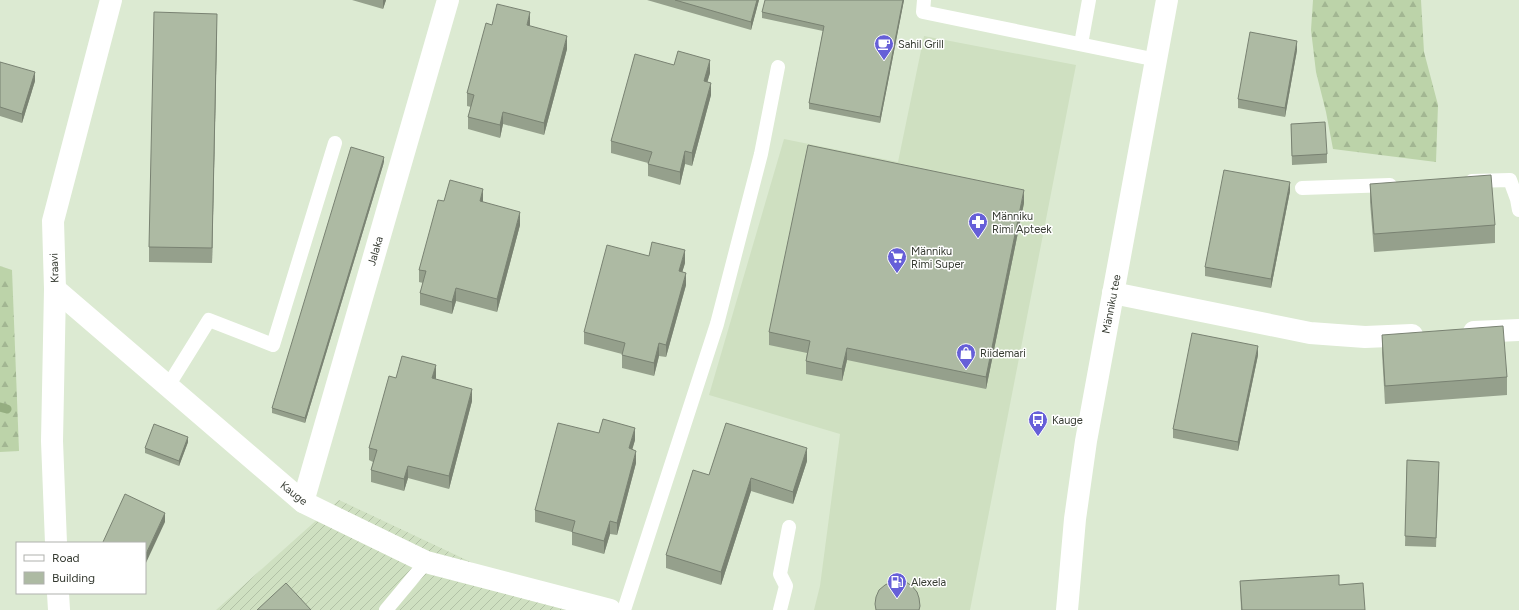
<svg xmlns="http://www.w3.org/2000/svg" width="1519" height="610" font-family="Figtree,sans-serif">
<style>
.built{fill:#cfe0c1}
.industrial{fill:url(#industrial-furrows)}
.forest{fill:url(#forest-firs)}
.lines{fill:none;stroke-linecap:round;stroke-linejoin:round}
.stream{stroke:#95ae81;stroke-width:9}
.service{stroke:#fff;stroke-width:14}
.minor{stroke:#fff;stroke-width:22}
.tertiary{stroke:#fff;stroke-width:22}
.wall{fill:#95a08c}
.shaded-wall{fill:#798272}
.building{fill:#adbaa3;stroke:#798272}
.labels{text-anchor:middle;stroke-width:3;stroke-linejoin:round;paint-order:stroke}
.poi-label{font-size:11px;fill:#363b32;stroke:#fff;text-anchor:start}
.street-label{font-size:11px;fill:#363b32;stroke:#fff}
</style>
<defs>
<pattern id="industrial-furrows" width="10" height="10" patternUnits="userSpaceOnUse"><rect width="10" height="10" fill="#cfe0c1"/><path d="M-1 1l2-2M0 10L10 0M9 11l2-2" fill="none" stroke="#b2c1a6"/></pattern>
<pattern id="forest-firs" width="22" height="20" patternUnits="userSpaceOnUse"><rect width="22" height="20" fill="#bcd3a9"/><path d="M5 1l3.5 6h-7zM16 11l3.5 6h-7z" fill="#a2b692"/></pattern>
</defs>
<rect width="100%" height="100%" fill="#dcead2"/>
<path class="built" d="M924 36 1076 65 970 610H814L820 586 840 434 709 395 784 139 898 162Z"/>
<path class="industrial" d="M339 500 573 610H216Z"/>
<g class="forest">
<path d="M1313 0H1421L1424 52 1438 105 1436 162 1333 149 1326 112 1316 72 1311 30Z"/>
<path d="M0 266 12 270 19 451 0 452Z"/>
</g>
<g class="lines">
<path class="stream" d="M0 407 7 409"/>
<g class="service">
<path d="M924 0 923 12 1157 60"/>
<path d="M1081 44 1089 0"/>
<path d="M1472 181 1510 180 1517 199 1519 210"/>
<path d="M1302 188 1390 185"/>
<path d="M168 386 209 320 273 345 335 143"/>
<path d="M386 610 426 562"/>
<path d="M624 610 717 324 761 154 778 67"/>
<path d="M780 610 786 586 780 574 789 527"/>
</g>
<g class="minor">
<path d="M55 289 303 502 426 562 610 610"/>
<path d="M1113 293 1310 333 1365 337 1412 335"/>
<path d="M1474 332 1519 330"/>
<path d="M303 502 448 0"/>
<path d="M56 543 52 441 55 289 53 221 111 0"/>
<path d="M58 593 59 610"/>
</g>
<path class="tertiary" d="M1067 610 1075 519 1086 441 1167 0"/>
</g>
<g class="wall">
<path d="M352 0H386L383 9Z"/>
<path d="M647 0H759L751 30Z"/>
<path d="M904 0 880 123 809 109V103L823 31 762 18V12Z"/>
<path d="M492 25 530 26 567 49 544 135 503 124 500 138 468 129V117L471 107 467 106V93Z"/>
<path d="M217 29 212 263 149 262V247Z"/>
<path d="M1297 50 1285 117 1238 108V99Z"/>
<path d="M0 62 35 81 22 123 0 116Z"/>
<path d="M674 65 710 73 707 82 711 95 692 166 685 164 680 185 648 176V163L611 153V141Z"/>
<path d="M1291 124 1327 154V163L1292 165Z"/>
<path d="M384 162 305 423 272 413V408Z"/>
<path d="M1370 184 1495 225V243L1374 252 1370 202Z"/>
<path d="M1290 191 1271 288 1205 276V267Z"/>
<path d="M444 201H483V202L520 225 497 312 456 301 452 314 420 305V293L423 283 419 282V270Z"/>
<path d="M1024 203 986 389 847 360 842 381 806 374V361L807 353 769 345V332Z"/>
<path d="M649 256 685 263 682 272 686 285 666 357 659 356 654 376 622 368V354L584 344V332Z"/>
<path d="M1382 335 1507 377V395L1385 404 1382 353Z"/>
<path d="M1258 355 1238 451 1173 438V429Z"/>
<path d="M396 378H436L435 379 472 401 449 489 408 478 404 491 371 482V470L373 462 369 460V448Z"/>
<path d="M599 433 635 440 632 449 636 463 617 535 610 534 604 554 572 545V532L535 522V510Z"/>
<path d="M188 442 179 466 145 453V448Z"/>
<path d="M1407 460 1439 471 1436 547 1405 546Z"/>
<path d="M807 461 793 504 751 491 721 585 666 568V555L709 475Z"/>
<path d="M1240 581 1339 585 1365 610H1241Z"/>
</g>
<g class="shaded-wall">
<path d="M383 0H386L383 9Z"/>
<path d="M757 0H759L751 30V22Z"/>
<path d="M903 0H904L880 123V117Z"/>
<path d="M530 12V25L527 37V25Z"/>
<path d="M217 14V29L212 263V248Z"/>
<path d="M567 36V49L544 135V123Z"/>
<path d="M1297 41V50L1285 117V108Z"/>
<path d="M710 60V73L704 94V81Z"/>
<path d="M35 72V81L22 123V114Z"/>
<path d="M711 83V95L692 166V153Z"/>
<path d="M503 112V124L500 138V125Z"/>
<path d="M685 151V164L680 185V172Z"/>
<path d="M384 157V162L305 423V418Z"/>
<path d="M1290 182V191L1271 288V279Z"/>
<path d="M483 189V201L480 214V201Z"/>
<path d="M1024 190V203L986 389V377Z"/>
<path d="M520 212V225L497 312V299Z"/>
<path d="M685 250V263L679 283V271Z"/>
<path d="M686 273V285L666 357V345Z"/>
<path d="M456 288V301L452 314V302Z"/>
<path d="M659 343V356L654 376V363Z"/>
<path d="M1258 346V355L1238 451V442Z"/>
<path d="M847 348V360L842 381V369Z"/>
<path d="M436 365V378L432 390V378Z"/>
<path d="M472 389V401L449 489V476Z"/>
<path d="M635 428V440L629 461V448Z"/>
<path d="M188 437V442L179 466V461Z"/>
<path d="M807 448V461L793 504V492Z"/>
<path d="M636 451V463L617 535V523Z"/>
<path d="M408 466V478L404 491V479Z"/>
<path d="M751 478V491L721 585V572Z"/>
<path d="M165 513V522L145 565V556Z"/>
<path d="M610 521V534L604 554V541Z"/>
</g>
<g class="building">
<path d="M675 0H757L751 22Z"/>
<path d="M765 0H903L880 117 809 103 824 26 762 12Z"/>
<path d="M497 4 530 12 527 25 567 36 544 123 503 112 500 125 468 117 474 95 467 93 486 23 492 25Z"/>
<path d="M154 12 217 14 212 248 149 247Z"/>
<path d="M1250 32 1297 41 1285 108 1238 99Z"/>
<path d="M678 51 710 60 704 81 711 83 692 153 685 151 680 172 648 164 652 152 611 141 635 54 674 65Z"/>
<path d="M0 62 35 72 22 114 0 107Z"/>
<path d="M1325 122 1327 154 1292 156 1291 124Z"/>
<path d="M808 145 1024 190 986 377 847 348 842 369 806 361 810 341 769 332Z"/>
<path d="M351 147 384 157 305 418 272 408Z"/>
<path d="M1224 170 1290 182 1271 279 1205 267Z"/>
<path d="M1491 175 1495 225 1374 234 1370 184Z"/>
<path d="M450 180 483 189 480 201 520 212 497 299 456 288 452 302 420 293 426 271 419 270 438 200 444 201Z"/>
<path d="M652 242 685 250 679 271 686 273 666 345 659 343 654 363 622 355 625 343 584 332 607 245 649 256Z"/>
<path d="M1503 326 1507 377 1385 386 1382 335Z"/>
<path d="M1192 333 1258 346 1238 442 1173 429Z"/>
<path d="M402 356 436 365 432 378 472 389 449 476 408 466 404 479 371 470 377 450 369 448 389 376 396 378Z"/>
<path d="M603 419 635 428 629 448 636 451 617 523 610 521 604 541 572 532 575 521 535 510 558 423 599 433Z"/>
<path d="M726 423 807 448 793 492 751 478 721 572 666 555 693 470 709 475Z"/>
<path d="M154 424 188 437 179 461 145 448Z"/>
<path d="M1407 460 1439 462 1436 538 1405 536Z"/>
<path d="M125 494 165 513 145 556V543H106L103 542Z"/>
<path d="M1339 575V585L1363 583 1365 610H1242L1240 581Z"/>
<path d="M898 581 906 582 912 586 917 592 919 598 920 606 919 610H876L875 604 876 597 879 590 885 585 891 582Z"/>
<path d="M286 583 311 610H257Z"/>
</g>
<defs>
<symbol id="cafe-pin" viewBox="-11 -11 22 30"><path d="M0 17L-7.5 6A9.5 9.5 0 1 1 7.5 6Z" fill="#665fd8" stroke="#fff"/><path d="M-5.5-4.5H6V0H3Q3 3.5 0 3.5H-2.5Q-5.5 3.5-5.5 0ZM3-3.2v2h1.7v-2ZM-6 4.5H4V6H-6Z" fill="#fff"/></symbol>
<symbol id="pharmacy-pin" viewBox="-11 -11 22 30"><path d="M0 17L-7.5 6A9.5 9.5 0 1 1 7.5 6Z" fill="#665fd8" stroke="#fff"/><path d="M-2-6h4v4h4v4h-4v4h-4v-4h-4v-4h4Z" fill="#fff"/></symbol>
<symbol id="supermarket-pin" viewBox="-11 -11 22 30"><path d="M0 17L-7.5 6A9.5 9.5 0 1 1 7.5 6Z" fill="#665fd8" stroke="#fff"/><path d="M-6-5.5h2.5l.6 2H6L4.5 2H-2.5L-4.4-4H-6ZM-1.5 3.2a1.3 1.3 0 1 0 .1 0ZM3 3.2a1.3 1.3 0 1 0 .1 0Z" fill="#fff"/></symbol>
<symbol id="shop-pin" viewBox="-11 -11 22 30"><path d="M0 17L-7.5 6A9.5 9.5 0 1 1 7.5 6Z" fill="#665fd8" stroke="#fff"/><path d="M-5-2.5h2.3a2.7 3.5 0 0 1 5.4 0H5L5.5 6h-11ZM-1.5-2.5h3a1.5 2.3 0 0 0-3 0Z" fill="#fff"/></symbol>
<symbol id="bus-pin" viewBox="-11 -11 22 30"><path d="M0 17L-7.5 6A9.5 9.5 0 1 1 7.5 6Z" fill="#665fd8" stroke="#fff"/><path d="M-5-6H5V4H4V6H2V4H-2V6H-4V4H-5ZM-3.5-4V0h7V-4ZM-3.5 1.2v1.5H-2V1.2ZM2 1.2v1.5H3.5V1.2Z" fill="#fff"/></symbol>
<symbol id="fuel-pin" viewBox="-11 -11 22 30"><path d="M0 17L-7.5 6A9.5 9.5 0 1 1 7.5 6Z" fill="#665fd8" stroke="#fff"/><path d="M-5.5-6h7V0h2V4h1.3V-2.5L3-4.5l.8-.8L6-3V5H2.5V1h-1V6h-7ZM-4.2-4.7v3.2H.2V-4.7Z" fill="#fff"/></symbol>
</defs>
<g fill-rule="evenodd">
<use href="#cafe-pin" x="873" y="33" width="22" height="30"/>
<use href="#pharmacy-pin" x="967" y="211" width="22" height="30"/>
<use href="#supermarket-pin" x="886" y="246" width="22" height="30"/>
<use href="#shop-pin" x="955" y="342" width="22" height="30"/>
<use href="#bus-pin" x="1027" y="409" width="22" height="30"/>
<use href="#fuel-pin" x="886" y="571" width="22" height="30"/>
</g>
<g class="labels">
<g class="poi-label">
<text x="898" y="48">Sahil Grill</text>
<text x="992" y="220">Männiku<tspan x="992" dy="13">Rimi Apteek</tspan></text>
<text x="911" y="255">Männiku<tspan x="911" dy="13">Rimi Super</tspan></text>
<text x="980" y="357">Riidemari</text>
<text x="1052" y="424">Kauge</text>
<text x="911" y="586">Alexela</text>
</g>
<g class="street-label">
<text transform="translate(375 251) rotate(-74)" y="4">Jalaka</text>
<text transform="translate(54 268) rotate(-92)" y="4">Kraavi</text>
<text transform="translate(1111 304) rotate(-79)" y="4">Männiku tee</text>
<text transform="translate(294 493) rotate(38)" y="4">Kauge</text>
</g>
</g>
<rect x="16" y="542" width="130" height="52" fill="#ffffff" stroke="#afb1ad"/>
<rect x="24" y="555" width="20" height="6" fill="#ffffff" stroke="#afb1ad"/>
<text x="52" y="562" font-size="12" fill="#363b32">Road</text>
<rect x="24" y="572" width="20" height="12" fill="#adbaa3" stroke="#afb1ad"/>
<text x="52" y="582" font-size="12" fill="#363b32">Building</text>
</svg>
